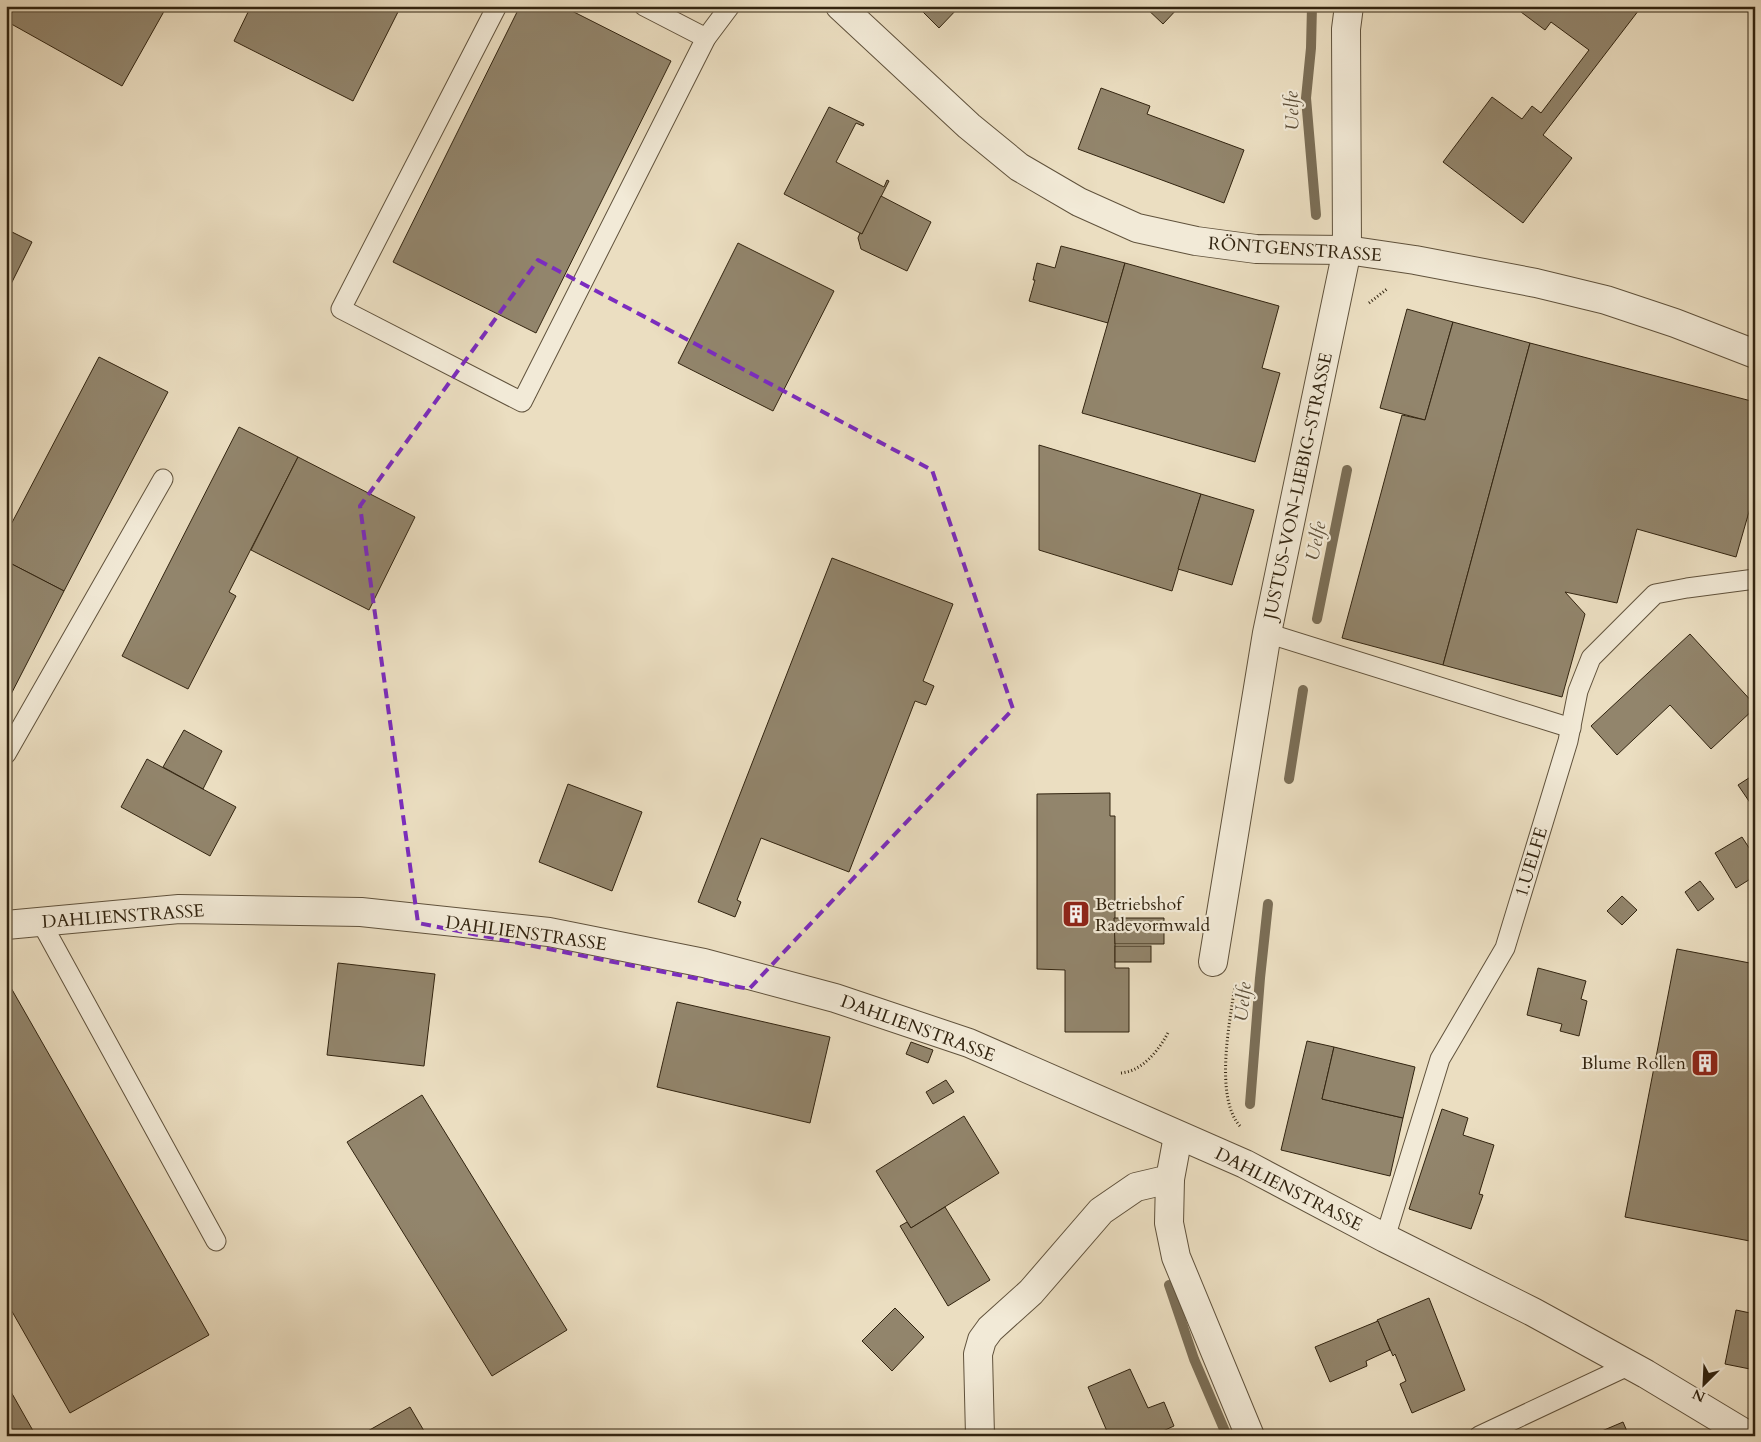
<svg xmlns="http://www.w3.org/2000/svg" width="1761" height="1442" font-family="Cardo,serif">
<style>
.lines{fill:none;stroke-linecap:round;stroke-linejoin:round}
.stream{stroke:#7b6e56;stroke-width:10}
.building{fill:#92856c;stroke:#322410}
.lane-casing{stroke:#60523c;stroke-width:21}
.street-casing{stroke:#60523c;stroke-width:30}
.path{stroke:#322410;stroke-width:3;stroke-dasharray:1 2.5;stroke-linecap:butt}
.lane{stroke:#f2ead7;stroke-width:19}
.street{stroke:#f2ead7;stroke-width:28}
.marked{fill:none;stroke:#7b2cbf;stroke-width:4;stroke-dasharray:10 6;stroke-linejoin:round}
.labels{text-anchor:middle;stroke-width:4.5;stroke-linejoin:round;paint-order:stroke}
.street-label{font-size:18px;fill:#322410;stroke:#f2ead7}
.poi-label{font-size:18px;fill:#322410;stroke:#f2ead7;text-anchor:start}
.water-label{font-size:19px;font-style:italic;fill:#5d4f39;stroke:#f2ead7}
</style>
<rect width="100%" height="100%" fill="#ebdec1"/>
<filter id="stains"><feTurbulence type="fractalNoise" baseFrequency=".004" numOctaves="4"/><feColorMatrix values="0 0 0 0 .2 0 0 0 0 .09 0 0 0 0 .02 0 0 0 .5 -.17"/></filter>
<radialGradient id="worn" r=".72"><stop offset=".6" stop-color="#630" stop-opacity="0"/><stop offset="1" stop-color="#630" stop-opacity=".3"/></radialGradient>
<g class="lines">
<g class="stream">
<path d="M1312 6 1311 48 1306 98 1316 215"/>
<path d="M1317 619 1347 470"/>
<path d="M1289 779 1303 690"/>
<path d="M1250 1104 1260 978 1268 904"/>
<path d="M1169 1285 1194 1359 1227 1436"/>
</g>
</g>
<g class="building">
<path d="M6 6H167L122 86 6 21Z"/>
<path d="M251 6H401L353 101 234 41Z"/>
<path d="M520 6H562L671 61 536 333 393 262Z"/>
<path d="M917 6H960L939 28Z"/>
<path d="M1144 6H1180L1163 24Z"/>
<path d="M1513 6H1642L1543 135 1572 158 1523 223 1443 162 1492 97 1522 119 1532 106 1541 113 1589 50 1551 22 1545 30Z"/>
<path d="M1101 88 1150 106 1147 114 1244 150 1224 203 1078 149Z"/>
<path d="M829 107 864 124 863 126 856 123 836 162 884 187 887 180 889 181 862 234 784 194Z"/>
<path d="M881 196 931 222 907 271 861 249 858 238 860 233 862 234Z"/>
<path d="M6 229 32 242 6 294Z"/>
<path d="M738 243 834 291 773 411 678 363Z"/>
<path d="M1061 246 1125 263 1108 323 1029 301 1035 280H1033L1037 263 1055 268Z"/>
<path d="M1125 263 1279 306 1262 368 1280 373 1255 462 1082 413Z"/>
<path d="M1407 309 1453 322 1425 420 1380 408Z"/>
<path d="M1453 322 1530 343 1443 665 1342 638 1402 415 1425 420Z"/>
<path d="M1530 343 1755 402V491L1736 557 1637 529 1617 603 1565 592 1585 614 1562 697 1443 665Z"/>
<path d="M99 357 168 392 64 591 6 561V534Z"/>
<path d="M239 427 298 457 229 592 236 596 188 689 122 656Z"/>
<path d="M1039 445 1201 494 1172 591 1039 550Z"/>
<path d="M298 457 415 517 369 610 251 550Z"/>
<path d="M1201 494 1254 510 1232 585 1178 569Z"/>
<path d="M832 558 953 604 923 681 934 686 926 705 915 701 849 872 761 838 737 900 741 902 735 917 698 902Z"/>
<path d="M6 561 64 591 6 704Z"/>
<path d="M1690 634 1755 705V708L1711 749 1670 705 1617 755 1591 726Z"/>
<path d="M184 730 222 751 203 789 163 767Z"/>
<path d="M147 759 236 807 210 856 121 807Z"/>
<path d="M1755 774V810L1738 785Z"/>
<path d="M568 784 642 812 612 891 539 862Z"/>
<path d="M1110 793V816H1115V968H1129V1032H1065V970L1037 969V794Z"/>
<path d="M1742 837 1755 857V876L1736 888 1715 853Z"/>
<path d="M1700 881 1714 899 1698 911 1685 892Z"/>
<path d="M1622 896 1637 910 1622 925 1607 911Z"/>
<path d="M1114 918H1164V944H1115Z"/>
<rect x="1115" y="946" width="36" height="16"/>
<path d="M1677 949 1755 964V1242L1625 1217Z"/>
<path d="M338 963 435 974 424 1066 327 1055Z"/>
<path d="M1538 968 1586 981 1581 999 1587 1001 1579 1036 1560 1031 1562 1024 1527 1015Z"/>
<path d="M10 986 209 1335 70 1413 6 1301V988Z"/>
<path d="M677 1002 830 1037 810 1123 657 1087Z"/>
<path d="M1307 1041 1334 1047 1322 1099 1403 1118 1390 1176 1281 1150Z"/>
<path d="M911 1042 933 1050 928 1063 906 1054Z"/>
<path d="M1334 1047 1415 1067 1403 1118 1322 1099Z"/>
<path d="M946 1080 954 1092 933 1104 926 1092Z"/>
<path d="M422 1095 567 1330 492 1376 347 1142Z"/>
<path d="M1442 1109 1468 1118 1463 1135 1494 1145 1479 1194 1483 1195 1471 1229 1409 1209Z"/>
<path d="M964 1116 999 1173 911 1228 876 1171Z"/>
<path d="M945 1207 990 1280 948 1306 900 1226 907 1222 911 1228Z"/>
<path d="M1429 1298 1465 1390 1412 1413 1400 1384 1406 1381 1395 1354 1393 1356 1377 1320Z"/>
<path d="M895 1308 924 1337 892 1371 862 1341Z"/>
<path d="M1736 1310 1755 1314V1370L1725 1364Z"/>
<path d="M1378 1321 1390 1350 1366 1361 1367 1366 1330 1382 1315 1347Z"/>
<path d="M1130 1369 1148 1408 1164 1402 1174 1426 1152 1436H1109L1088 1387Z"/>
<path d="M6 1383 36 1436H6Z"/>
<path d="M410 1407 427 1436H359Z"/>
<path d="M1623 1422 1629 1436H1590Z"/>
<path d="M926 1432 928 1433H956V1436H926Z"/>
</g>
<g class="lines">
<defs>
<g id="lane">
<path d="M497 6 341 309 522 402 706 38 730 6"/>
<path d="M644 6 706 38"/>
<path d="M1267 633 1571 728"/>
<path d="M6 754 163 479"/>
<path d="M41 922 216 1241"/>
<path d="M1385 1238 1440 1059 1505 948 1568 741 1578 691 1591 658 1655 594 1687 588 1755 579"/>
<path d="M1479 1436 1630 1365"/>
</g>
<g id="street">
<path d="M840 6 969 126 1019 167 1079 202 1137 228 1196 241 1256 249 1347 250 1415 260 1536 283 1606 300 1675 323 1755 354"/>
<path d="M6 925 179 909 361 912 549 932 704 963 835 998 969 1043 1245 1164 1385 1238 1533 1312 1646 1374 1749 1436"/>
<path d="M1213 962 1267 633 1347 250 1346 29 1349 6"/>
<path d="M1170 1179 1169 1223 1176 1257 1250 1436"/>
<path d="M980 1436 978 1354 982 1340 990 1329 1031 1292 1101 1211 1136 1187 1170 1179 1178 1136"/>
</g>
</defs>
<use href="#lane" class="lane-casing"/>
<use href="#street" class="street-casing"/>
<g class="path">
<path d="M1369 303 1387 289"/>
<path d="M1235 985C1230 1021 1214 1097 1240 1126"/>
<path d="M1121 1073C1143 1071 1159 1050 1169 1031"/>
</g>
<use href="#lane" class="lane"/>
<use href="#street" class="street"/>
</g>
<path class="marked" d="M538 260 932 470 1013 709 749 989 418 923 360 506Z"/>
<defs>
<symbol id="building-square" viewBox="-11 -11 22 22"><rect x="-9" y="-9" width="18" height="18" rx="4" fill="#8f2418" stroke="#f2ead7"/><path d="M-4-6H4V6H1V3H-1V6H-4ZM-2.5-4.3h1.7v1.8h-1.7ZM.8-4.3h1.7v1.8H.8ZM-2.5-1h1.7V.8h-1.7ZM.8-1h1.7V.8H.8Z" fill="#fff"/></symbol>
</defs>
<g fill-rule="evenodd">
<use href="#building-square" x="1060" y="898" width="32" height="32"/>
<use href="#building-square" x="1689" y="1047" width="32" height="32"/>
</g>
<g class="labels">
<g class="street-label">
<text transform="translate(1295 249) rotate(4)" y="6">RÖNTGENSTRASSE</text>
<text transform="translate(1298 486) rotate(-78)" y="6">JUSTUS-VON-LIEBIG-STRASSE</text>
<text transform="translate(1531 862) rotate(-73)" y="6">1.UELFE</text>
<text transform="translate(123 916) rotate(-4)" y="6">DAHLIENSTRASSE</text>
<text transform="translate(526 933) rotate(8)" y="6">DAHLIENSTRASSE</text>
<text transform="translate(918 1028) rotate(20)" y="6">DAHLIENSTRASSE</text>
<text transform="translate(1289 1189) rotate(27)" y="6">DAHLIENSTRASSE</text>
</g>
<g class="poi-label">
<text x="1095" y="910">Betriebshof<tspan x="1095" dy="21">Radevormwald</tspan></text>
<text x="1686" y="1069" text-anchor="end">Blume Rollen</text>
</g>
<g class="water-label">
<text transform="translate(1291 111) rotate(-92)" y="7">Uelfe</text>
<text transform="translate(1315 541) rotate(-79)" y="7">Uelfe</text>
<text transform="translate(1242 1002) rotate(-85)" y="7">Uelfe</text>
</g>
</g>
<rect width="1761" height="1442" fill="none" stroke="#ebdec1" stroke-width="25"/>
<rect x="8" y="8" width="1746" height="1427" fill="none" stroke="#322410" stroke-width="2.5"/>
<rect x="12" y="12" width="1736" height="1417" fill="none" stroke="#322410"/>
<g transform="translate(1704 1384) rotate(204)" stroke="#f2ead7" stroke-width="4" paint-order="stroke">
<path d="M0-4L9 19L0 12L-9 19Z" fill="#322410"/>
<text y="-8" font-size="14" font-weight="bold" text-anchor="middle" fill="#322410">N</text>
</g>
<rect width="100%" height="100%" filter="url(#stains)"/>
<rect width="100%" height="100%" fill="url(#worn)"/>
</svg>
